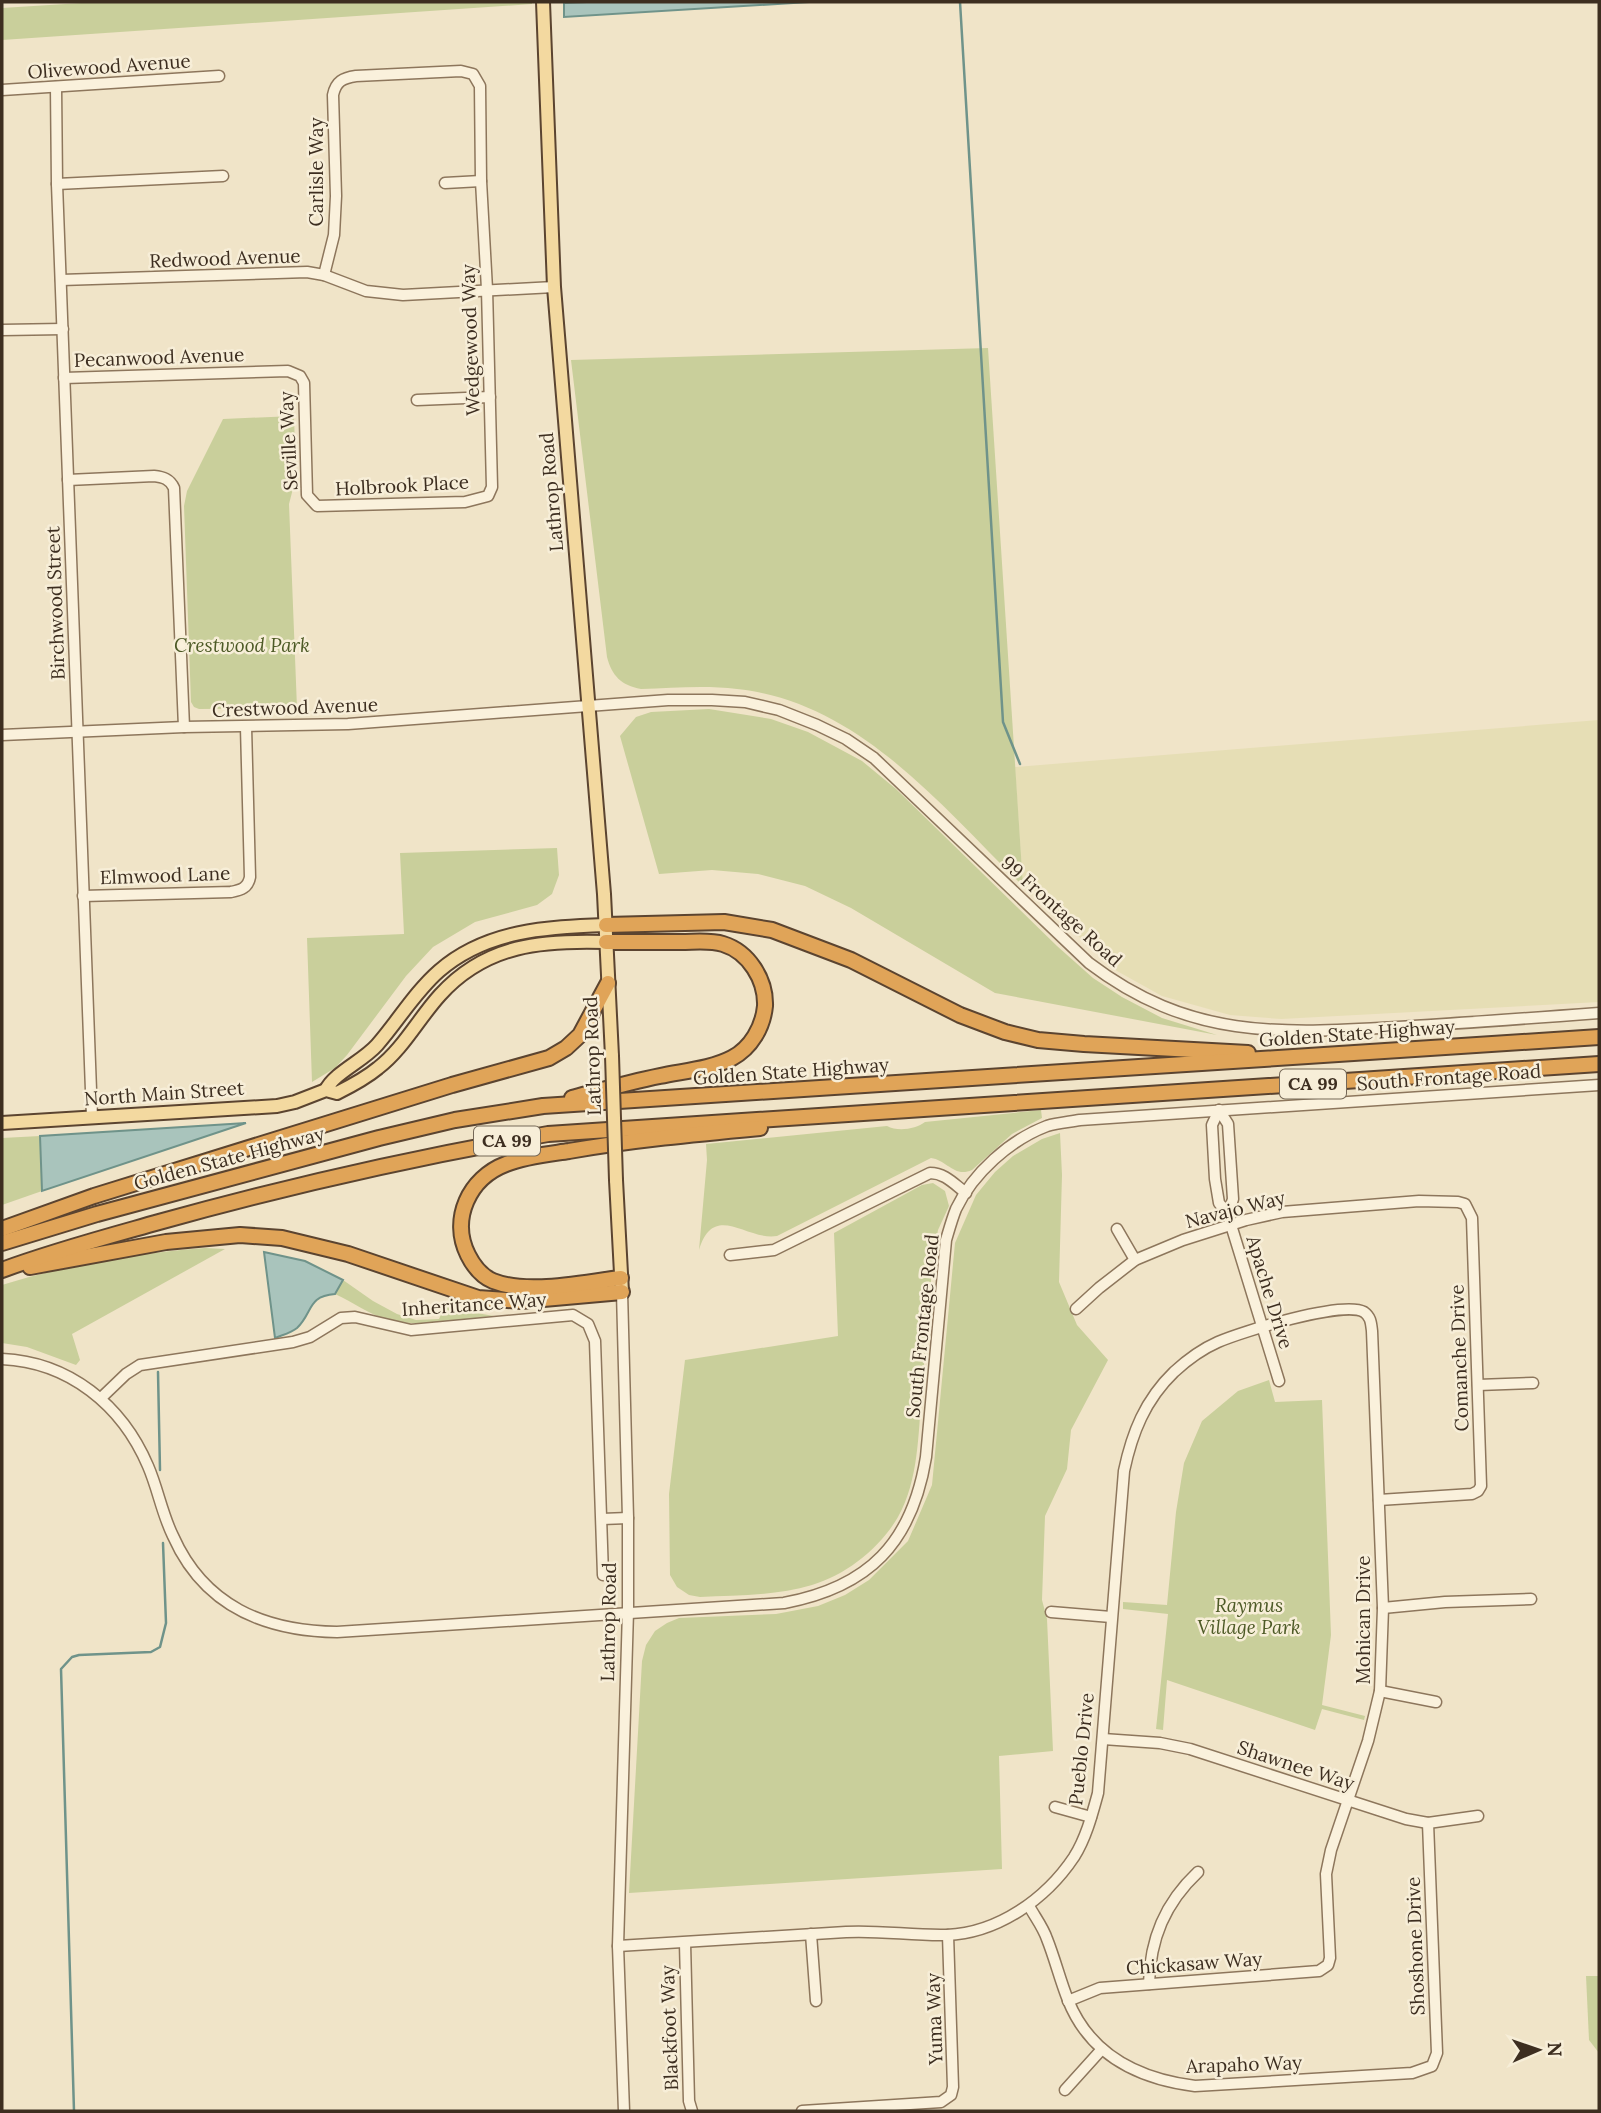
<svg xmlns="http://www.w3.org/2000/svg" width="1601" height="2113" font-family="Lora,serif">
<style>
.farmland{fill:#e6deb5}
.green{fill:#c9cf9b}
.water{fill:#a9c4bc;stroke:#6f938a;stroke-width:2}
.lines{fill:none;stroke-linecap:round;stroke-linejoin:round}
.stream{stroke:#6f938a;stroke-width:2.5}
.minor-casing{stroke:#8d765c;stroke-width:13}
.major-casing{stroke:#5b4430;stroke-width:16}
.highway-casing{stroke:#5b4430;stroke-width:18}
.minor{stroke:#faf1dc;stroke-width:10}
.major{stroke:#f3d9a0;stroke-width:12}
.highway{stroke:#e0a458;stroke-width:14}
.major-bridge-casing{stroke:#5b4430;stroke-width:16;stroke-linecap:butt}
.major-bridge{stroke:#f3d9a0;stroke-width:12}
.labels{text-anchor:middle;stroke-width:5;stroke-linejoin:round;paint-order:stroke}
.shield{fill:#f7eed8;stroke:#756857;stroke-width:2}
.shield-label{font-size:18px;font-weight:bold;fill:#3d2e20}
.street-label{font-size:19px;fill:#3d2e20;stroke:#f7eed8}
.park-label{font-size:19px;font-style:italic;fill:#4d5a26;stroke:#f7eed8}
</style>
<rect width="100%" height="100%" fill="#f0e4c8"/>
<path class="farmland" d="M1599 720V1002L1281 1019 1230 1015 1162 996 1117 971 1023 886 1015 767Z"/>
<g class="green">
<path d="M97 2H532V4L2 40V8Z"/>
<path d="M988 348 1023 886C941 806 859 702 737 689 705 685 673 688 641 689 621 685 612 676 607 657L571 360Z"/>
<path d="M294 416 296 477 289 504 297 708 199 709 194 707 191 702 184 506 187 491 223 419Z"/>
<path d="M709 709 771 719 808 732 862 761 896 789 1057 946 1093 978 1122 997 1162 1018 1217 1035 995 993 851 908 805 886 758 874 712 870 659 874 620 736 636 717 651 712Z"/>
<path d="M557 848 559 875 552 894 537 905 475 922 433 947 406 976 347 1055 335 1068 312 1082 307 938 404 934 400 853Z"/>
<path d="M1041 1110 1042 1118 1012 1134 972 1170C954 1178 947 1160 931 1158L777 1236C746 1241 714 1201 699 1250L707 1160 706 1144 887 1126C898 1132 916 1129 925 1122Z"/>
<path d="M1060 1133 1062 1175 1059 1282 1077 1325 1108 1360 1071 1430 1067 1469 1045 1516 1042 1600 1047 1619 1053 1751 999 1756 1002 1869 629 1893 642 1661 646 1645 655 1631 667 1623 679 1618 776 1614 818 1606 845 1595 869 1580 908 1541 932 1485 955 1243 976 1195 995 1172 1013 1156 1042 1139Z"/>
<path d="M40 1136 42 1191 2 1205V1138Z"/>
<path d="M933 1183 945 1191 949 1206 938 1230 933 1258C929 1303 925 1347 922 1392 918 1433 919 1480 898 1517 880 1548 846 1575 812 1585 776 1596 737 1595 700 1597L689 1595 677 1587 670 1575 669 1494 685 1360 838 1336 834 1233 922 1185Z"/>
<path d="M205 1248 225 1249 72 1334 80 1360 76 1365 27 1347 2 1343V1285C65 1265 139 1253 205 1248Z"/>
<path d="M343 1280 373 1301 397 1314 416 1320 439 1319 446 1304 471 1312 494 1316C460 1319 422 1328 389 1320 370 1315 353 1302 335 1294Z"/>
<path d="M1269 1380 1275 1402 1322 1400 1331 1635 1322 1705 1365 1716 1364 1720 1322 1709 1315 1730 1167 1680 1163 1730 1156 1729 1168 1614 1123 1609V1602L1167 1605 1176 1512 1184 1463 1202 1421 1238 1391Z"/>
<path d="M1586 1976H1599V2053L1589 2040Z"/>
</g>
<g class="water">
<path d="M587 2H809L564 17V3Z"/>
<path d="M246 1123 42 1191 40 1136Z"/>
<path d="M264 1252 305 1261 343 1280 335 1294C307 1296 313 1313 297 1328 291 1333 282 1335 275 1338Z"/>
</g>
<g class="lines">
<g class="stream">
<path d="M960 2 1003 722 1020 764"/>
<path d="M158 1372 160 1470"/>
<path d="M74 2111 61 1669 72 1657 79 1655 151 1652 160 1647 166 1623 163 1543"/>
</g>
<defs>
<g id="minor">
<path d="M56 87 57 184 92 1117"/>
<path d="M2 90 219 76"/>
<path d="M445 183 481 181"/>
<path d="M57 184 223 176"/>
<path d="M61 280 307 272 324 275 366 291 403 295 554 287"/>
<path d="M2 330 63 329"/>
<path d="M64 378 288 371 300 376 304 383 307 495 317 506 465 502 488 496 492 487 487 289 481 181 480 86 473 74 461 71 356 76C343 78 336 81 333 95L336 196 334 235 324 275"/>
<path d="M417 400 490 397"/>
<path d="M68 480 154 476C163 477 170 479 174 488L184 727"/>
<path d="M2 735 184 727 348 724 668 700H712L745 702 779 710 817 725 846 739 874 758 1089 963C1189 1039 1278 1034 1398 1027 1465 1023 1532 1018 1599 1013"/>
<path d="M83 896 231 892C241 890 248 888 250 877L246 727"/>
<path d="M1219 1110 1228 1124 1233 1199 1228 1214 1231 1225 1279 1381"/>
<path d="M1219 1110 1212 1125 1215 1179 1219 1203 1228 1214"/>
<path d="M1117 1229 1135 1260"/>
<path d="M730 1255 774 1250 930 1173C945 1173 954 1184 966 1193"/>
<path d="M622 1292 628 1518V1611L618 1946 624 2111"/>
<path d="M1076 1309 1099 1288 1135 1260 1183 1240 1246 1220 1282 1212 1419 1201 1458 1202 1465 1204 1472 1218 1481 1486 1478 1491 1472 1494 1379 1500"/>
<path d="M2 1359C69 1362 122 1405 148 1466 158 1489 162 1514 173 1536 204 1606 264 1631 337 1632L784 1603C869 1587 912 1543 926 1457L946 1240C949 1230 952 1219 956 1209 973 1173 1010 1140 1047 1126 1057 1123 1069 1122 1080 1120L1599 1085"/>
<path d="M1478 1385 1533 1383"/>
<path d="M101 1398 126 1374 140 1365 293 1342 310 1337 341 1318 355 1317 411 1330 573 1315 588 1324 595 1341 603 1575"/>
<path d="M602 1519 628 1518"/>
<path d="M1383 1608 1445 1602 1531 1599"/>
<path d="M1051 1612 1111 1617"/>
<path d="M1380 1691 1436 1702"/>
<path d="M1103 1739 1160 1743 1190 1749 1406 1819 1428 1823 1478 1816"/>
<path d="M1055 1807 1091 1817"/>
<path d="M1029 1906C1035 1917 1043 1927 1047 1939 1055 1959 1060 1980 1068 2000 1090 2055 1139 2079 1195 2086L1412 2073 1432 2066 1437 2053 1428 1823"/>
<path d="M811 1934 816 2001"/>
<path d="M685 1943 689 2101 692 2111"/>
<path d="M618 1946C694 1942 770 1937 846 1932 880 1930 913 1936 947 1935 998 1933 1046 1899 1074 1857 1086 1838 1092 1815 1098 1793L1124 1471C1132 1433 1145 1400 1174 1372 1187 1360 1202 1349 1218 1342 1241 1332 1343 1300 1364 1312 1371 1317 1371 1323 1372 1331L1383 1608 1380 1691 1368 1741 1331 1850 1326 1874 1330 1958 1328 1965 1319 1971 1100 1988 1068 2001"/>
<path d="M1149 1984C1150 1939 1165 1903 1198 1872"/>
<path d="M1065 2090 1102 2049"/>
<path d="M802 2111 941 2102 951 2095 953 2087 948 1935"/>
</g>
<g id="major">
<path d="M543 2 554 287 604 894 612 1056"/>
<path d="M326 1090C334 1073 363 1061 377 1045 398 1021 415 992 439 971 486 930 547 927 606 925"/>
<path d="M2 1123 277 1106 295 1102 326 1090 337 1093C351 1086 366 1078 378 1068 403 1049 419 1018 440 995 486 944 543 940 606 942"/>
<path d="M616 1180 622 1292"/>
</g>
<g id="highway">
<path d="M606 925 724 922 772 930 851 960 960 1015 1005 1032 1038 1040 1084 1044 1248 1053"/>
<path d="M572 1098C602 1090 630 1082 660 1076 683 1071 711 1069 732 1058 751 1048 763 1027 765 1006 766 980 749 952 723 944 710 940 695 942 681 942 656 942 631 942 606 942"/>
<path d="M2 1229 94 1196 452 1085 549 1058 566 1048 580 1035 608 983"/>
<path d="M2 1243 97 1214 379 1138 455 1120 543 1106 1599 1037"/>
<path d="M30 1267 166 1242 240 1235 282 1238 348 1254 478 1298 521 1301 622 1292"/>
<path d="M2 1270C53 1251 106 1237 159 1222 288 1186 417 1157 548 1134L1599 1064"/>
<path d="M621 1278C584 1282 528 1295 493 1281 481 1276 474 1267 468 1255 450 1219 469 1178 506 1164 526 1156 549 1154 569 1151 632 1140 696 1134 760 1128"/>
</g>
</defs>
<use href="#minor" class="minor-casing"/>
<use href="#major" class="major-casing"/>
<use href="#highway" class="highway-casing"/>
<use href="#minor" class="minor"/>
<use href="#major" class="major"/>
<use href="#highway" class="highway"/>
<defs>
<path id="major-bridge" d="M612 1056 616 1180"/>
</defs>
<use href="#major-bridge" class="major-bridge-casing"/>
<use href="#major-bridge" class="major-bridge"/>
</g>
<g class="labels">
<g class="shield">
<rect x="1280" y="1069.5" width="66" height="29" rx="5"/>
<rect x="474" y="1126.5" width="66" height="29" rx="5"/>
</g>
<g class="shield-label">
<text x="1313" y="1090">CA 99</text>
<text x="507" y="1147">CA 99</text>
</g>
<g class="street-label">
<text transform="translate(109 66) rotate(-4)" y="7">Olivewood Avenue</text>
<text transform="translate(316 172) rotate(-90)" y="7">Carlisle Way</text>
<text transform="translate(225 258) rotate(-2)" y="7">Redwood Avenue</text>
<text transform="translate(470 340) rotate(-92)" y="7">Wedgewood Way</text>
<text transform="translate(159 357) rotate(-2)" y="7">Pecanwood Avenue</text>
<text transform="translate(288 441) rotate(-93)" y="7">Seville Way</text>
<text transform="translate(402 485) rotate(-3)" y="7">Holbrook Place</text>
<text transform="translate(551 492) rotate(-95)" y="7">Lathrop Road</text>
<text transform="translate(55 603) rotate(-92)" y="7">Birchwood Street</text>
<text transform="translate(295 707) rotate(-2)" y="7">Crestwood Avenue</text>
<text transform="translate(165 875) rotate(-2)" y="7">Elmwood Lane</text>
<text transform="translate(1062 911) rotate(42)" y="7">99 Frontage Road</text>
<text transform="translate(1357 1033) rotate(-4)" y="7">Golden State Highway</text>
<text transform="translate(592 1056) rotate(-92)" y="7">Lathrop Road</text>
<text transform="translate(791 1071) rotate(-4)" y="7">Golden State Highway</text>
<text transform="translate(1449 1077) rotate(-4)" y="7">South Frontage Road</text>
<text transform="translate(164 1093) rotate(-4)" y="7">North Main Street</text>
<text transform="translate(229 1158) rotate(-15)" y="7">Golden State Highway</text>
<text transform="translate(1235 1209) rotate(-14)" y="7">Navajo Way</text>
<text transform="translate(1270 1292) rotate(73)" y="7">Apache Drive</text>
<text transform="translate(474 1304) rotate(-4)" y="7">Inheritance Way</text>
<text transform="translate(922 1326) rotate(-84)" y="7">South Frontage Road</text>
<text transform="translate(1459 1358) rotate(-92)" y="7">Comanche Drive</text>
<text transform="translate(1363 1620) rotate(-90)" y="7">Mohican Drive</text>
<text transform="translate(608 1622) rotate(-89)" y="7">Lathrop Road</text>
<text transform="translate(1081 1749) rotate(-84)" y="7">Pueblo Drive</text>
<text transform="translate(1296 1765) rotate(18)" y="7">Shawnee Way</text>
<text transform="translate(1415 1946) rotate(-92)" y="7">Shoshone Drive</text>
<text transform="translate(1194 1963) rotate(-4)" y="7">Chickasaw Way</text>
<text transform="translate(934 2019) rotate(-92)" y="7">Yuma Way</text>
<text transform="translate(669 2028) rotate(-92)" y="7">Blackfoot Way</text>
<text transform="translate(1244 2064) rotate(-2)" y="7">Arapaho Way</text>
</g>
<g class="park-label">
<text x="242" y="652">Crestwood Park</text>
<text x="1249" y="1612">Raymus<tspan x="1249" dy="22">Village Park</tspan></text>
</g>
</g>
<rect width="1601" height="2113" fill="none" stroke="#3d2e20" stroke-width="7"/>
<g transform="translate(1538 2050) rotate(88)" stroke="#f7eed8" stroke-width="5" paint-order="stroke">
<path d="M0-5L12 26L0 18L-12 26Z" fill="#3d2e20"/>
<text y="-10" font-size="19" font-weight="bold" text-anchor="middle" fill="#3d2e20">N</text>
</g>
</svg>
